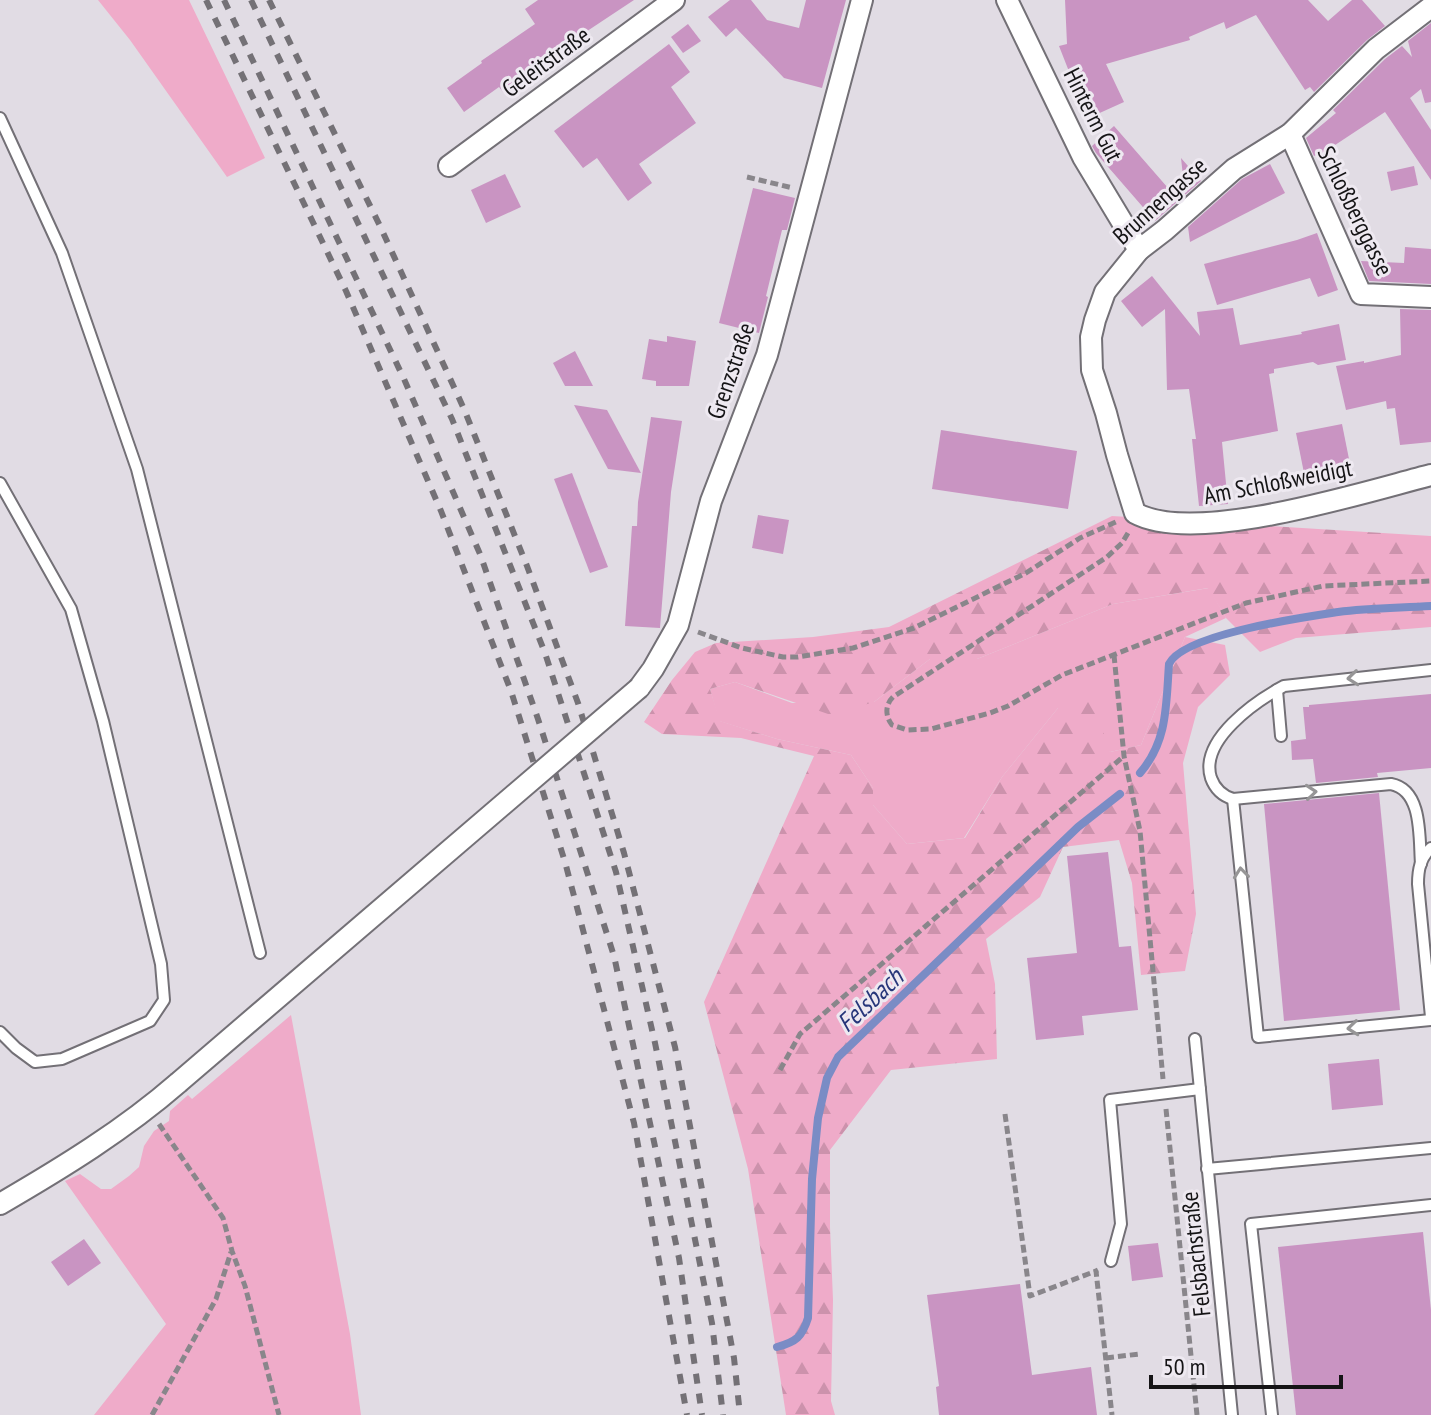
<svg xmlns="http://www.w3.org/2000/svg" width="1431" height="1415" font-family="'PT Sans Narrow',sans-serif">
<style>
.green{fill:#efabc9}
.forest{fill:url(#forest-firs)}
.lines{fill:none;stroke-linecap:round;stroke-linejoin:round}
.stream{stroke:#7a8cc5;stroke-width:8}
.building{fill:#c994c2}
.lane-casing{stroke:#737076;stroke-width:14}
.street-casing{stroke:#737076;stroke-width:24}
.path{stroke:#89868b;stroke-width:5;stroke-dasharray:8 4;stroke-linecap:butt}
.lane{stroke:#fff;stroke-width:10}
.street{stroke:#fff;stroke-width:20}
.rail{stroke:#747176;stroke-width:6;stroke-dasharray:10 10;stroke-linecap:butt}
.street-bridge-casing{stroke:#737076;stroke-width:24;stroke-linecap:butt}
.street-bridge{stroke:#fff;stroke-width:20}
.oneway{stroke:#969596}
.labels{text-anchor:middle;stroke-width:6;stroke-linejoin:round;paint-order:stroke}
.street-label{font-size:24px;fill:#151416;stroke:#eee9f1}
.water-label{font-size:26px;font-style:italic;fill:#27367a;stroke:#eee9f1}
</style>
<defs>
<pattern id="forest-firs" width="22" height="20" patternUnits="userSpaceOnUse" patternTransform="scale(2)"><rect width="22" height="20" fill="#efabc9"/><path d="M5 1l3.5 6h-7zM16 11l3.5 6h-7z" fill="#cc92ac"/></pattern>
</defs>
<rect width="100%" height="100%" fill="#e1dce4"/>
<g class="green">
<path d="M98 0H189L265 158 227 177 130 40Z"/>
<path d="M1209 588 1226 618 1185 637 1141 745 1110 752 1058 708 1002 777 964 838 907 844 873 805V788L851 755 777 739 719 721 710 689 735 682 792 703 874 702 930 659H977L1113 604Z"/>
<path d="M291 1015 350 1334 361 1415H94L166 1324 65 1181 80 1174 101 1189H111L129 1176 139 1167 144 1146 154 1131 169 1121 170 1111 188 1095 192 1099Z"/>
</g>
<path class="forest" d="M1112 516 1431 536V627L1296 638 1260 652 1226 618 1208 588 1113 604 977 659H930L874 702 831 715 735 682 710 689 720 721 777 739 851 755 873 788V805L907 844 965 838 1002 777 1058 708 1092 698 1110 752 1141 745 1185 637 1225 645 1230 675 1198 707 1183 763 1196 914 1185 971 1141 975 1132 883 1119 840 1063 847 1040 897 986 939 995 984 997 1059 891 1070 830 1150V1227L833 1300 831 1401 835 1415H786L748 1169 704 1002 814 756 741 738 662 734 644 722 672 680 695 652 716 643 813 637 889 627Z"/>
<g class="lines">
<g class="stream">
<path d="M1140 773C1168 741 1166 704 1169 664 1183 634 1305 617 1338 612 1369 608 1400 608 1431 606"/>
<path d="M777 1347C796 1342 802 1337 808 1318L812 1179 818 1118 827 1078 838 1057 1078 827 1120 794"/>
</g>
</g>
<g class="building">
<path d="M538 0H634L533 67 536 71 504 93 499 87 464 112 447 88 482 63 481 61 535 24 525 9Z"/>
<path d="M730 0H751L767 20 799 28 806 0H846L822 88 784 78 736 28 726 37 708 17Z"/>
<path d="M1065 0H1308L1328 21 1352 0H1362L1385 26 1367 40 1314 92 1310 87 1305 90 1256 15 1226 29 1224 22 1189 37 1190 40 1106 64 1124 102 1093 116 1073 72 1070 74 1059 46 1067 44Z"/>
<path d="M1431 23V102L1425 103 1421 89 1410 98 1431 130V180L1385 112 1326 151 1314 156 1306 138 1336 113 1333 110 1385 59 1402 46 1412 57 1408 41Z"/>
<path d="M688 24 701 41 683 53 671 37Z"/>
<path d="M669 44 690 72 671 87 696 123 639 164 652 183 628 201 597 158 583 168 554 131Z"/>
<path d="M1114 126 1168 188 1183 176 1181 158 1201 181 1155 221 1096 153 1092 146Z"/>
<path d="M1270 164 1285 193 1190 242 1188 227 1242 179Z"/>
<path d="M1414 166 1418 185 1391 191 1387 172Z"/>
<path d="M505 174 521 207 486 223 471 190Z"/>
<path d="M753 188 795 198 787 230H782L766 296 768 297 759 333 719 323Z"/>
<path d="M1317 233 1338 290 1318 297 1310 278 1217 305 1204 264 1297 240Z"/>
<path d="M1405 247 1431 249V284L1369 281 1361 261 1404 263Z"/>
<path d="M1152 276 1200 336 1197 312 1233 308 1240 345 1302 334 1301 332 1339 324 1346 360 1318 365 1313 362 1274 369V373L1269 374 1278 431 1222 442 1228 504 1199 506 1192 439H1196L1189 389 1167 390 1165 309 1142 327 1121 301Z"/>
<path d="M1400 309 1431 310V442L1400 445 1395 408 1387 409 1386 401 1346 410 1336 366 1364 361V363L1401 355Z"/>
<path d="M667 336 696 341 689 386H656V381L642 379 649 339 667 342Z"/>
<path d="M575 351 593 386H565L553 363Z"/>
<path d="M574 405 607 410 641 473 608 469Z"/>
<path d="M651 417 682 421 671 492 660 628 625 626 632 526H637L638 502Z"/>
<path d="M1342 424 1351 469 1305 478 1296 433Z"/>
<path d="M941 430 1077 451 1068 509 932 489Z"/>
<path d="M572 473 608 567 590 573 554 479Z"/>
<path d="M758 515 789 520 783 554 752 548Z"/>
<path d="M1431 694V768L1377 773 1378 777 1316 783 1313 759 1292 760 1291 741 1306 739 1303 707H1309V705Z"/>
<path d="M1379 793 1400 1010 1284 1021 1264 804Z"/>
<path d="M1108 852 1119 947 1131 946 1138 1010 1082 1016 1084 1035 1036 1040 1027 958 1077 953 1067 856Z"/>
<path d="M1379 1059 1383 1105 1332 1110 1328 1064Z"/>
<path d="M1423 1232 1431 1310V1415H1296L1278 1247Z"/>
<path d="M84 1239 101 1263 68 1286 51 1262Z"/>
<path d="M1158 1243 1163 1277 1132 1281 1128 1246Z"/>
<path d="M1020 1284 1032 1375 1091 1367 1097 1415H939L936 1387 939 1386 927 1295Z"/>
</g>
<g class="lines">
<defs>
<g id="lane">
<path d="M0 118 62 253 137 469 260 953"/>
<path d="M0 483 71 609 103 721 161 964 164 1000 150 1021 62 1059 35 1062 16 1048 0 1032"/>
<path d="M1277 690 1281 736"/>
<path d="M1233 799 1258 1037 1431 1020"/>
<path d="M1431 848C1420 858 1418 870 1418 884L1431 1017"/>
<path d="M1421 864C1419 838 1423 790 1391 784L1233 799C1223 796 1215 789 1211 778 1199 740 1256 701 1284 686L1431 670"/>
<path d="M1195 1039 1232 1415"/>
<path d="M1207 1169 1431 1148"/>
<path d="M1111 1261 1121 1224 1110 1100 1200 1089"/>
<path d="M1272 1415 1251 1224 1431 1205"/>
</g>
<g id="street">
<path d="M1007 0 1083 157 1139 250"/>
<path d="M1431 7 1376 49 1290 134 1234 169 1165 230 1139 250 1105 292 1095 320 1091 337 1092 370 1106 413 1117 455 1135 513C1195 546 1364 492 1431 475"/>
<path d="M1290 134 1361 294 1431 297"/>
<path d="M449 166 674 0"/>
<path d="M639 688 653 669 678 625 711 501 767 355 862 0"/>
<path d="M0 1204C62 1168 124 1130 178 1083"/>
</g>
</defs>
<use href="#lane" class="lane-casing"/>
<use href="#street" class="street-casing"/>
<g class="path">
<path d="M747 177 793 188"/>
<path d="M1128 533 1122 543 1107 557 893 697C885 705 885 716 892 725L907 730 931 729 990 713 1008 706 1062 675 1246 603 1323 586 1431 581"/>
<path d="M698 632 742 648 783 657H798L853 648 914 628 1026 573 1080 538 1118 521"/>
<path d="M1114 655 1124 756 1140 831 1163 1079"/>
<path d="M780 1070 800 1034 1124 756"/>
<path d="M1166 1109 1197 1415"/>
<path d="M1005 1114 1030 1296 1096 1271"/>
<path d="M159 1124 223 1218 232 1251 245 1286 279 1415"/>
<path d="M1098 1270 1096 1271 1112 1415"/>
<path d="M1106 1358 1139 1354"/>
<path d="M152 1415 216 1299 231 1252"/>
</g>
<use href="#lane" class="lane"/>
<use href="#street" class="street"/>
<g class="rail">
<path d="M206 0 346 291 441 511 511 691 565 862 634 1123 687 1415"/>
<path d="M224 0 404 379 480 554 538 719 614 956 679 1258 702 1415"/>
<path d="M251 0 452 419 545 653 616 872 655 1043 712 1323 723 1415"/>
<path d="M269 0 380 226 464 409 527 566 578 703 624 853 675 1047 734 1358 740 1415"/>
</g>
<defs>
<path id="street-bridge" d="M178 1083 639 688"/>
</defs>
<use href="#street-bridge" class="street-bridge-casing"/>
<use href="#street-bridge" class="street-bridge"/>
</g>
<defs><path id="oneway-chevron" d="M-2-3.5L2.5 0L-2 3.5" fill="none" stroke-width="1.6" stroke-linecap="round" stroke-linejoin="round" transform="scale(2)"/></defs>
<g class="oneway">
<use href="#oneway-chevron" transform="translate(1353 678) rotate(174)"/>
<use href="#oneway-chevron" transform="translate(1311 792) rotate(-5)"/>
<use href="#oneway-chevron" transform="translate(1241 873) rotate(-96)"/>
<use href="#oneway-chevron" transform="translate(1353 1028) rotate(174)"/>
</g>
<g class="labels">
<g class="street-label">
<text transform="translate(546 62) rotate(-36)" y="8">Geleitstraße</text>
<text transform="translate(1093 115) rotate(63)" y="8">Hinterm Gut</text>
<text transform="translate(1160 201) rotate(-42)" y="8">Brunnengasse</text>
<text transform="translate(1355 211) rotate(64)" y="8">Schloßberggasse</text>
<text transform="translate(731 371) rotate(-71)" y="8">Grenzstraße</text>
<text transform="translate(1278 482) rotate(-11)" y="8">Am Schloßweidigt</text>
<text transform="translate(1196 1254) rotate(-96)" y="8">Felsbachstraße</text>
</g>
<g class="water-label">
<text transform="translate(870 1000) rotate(-43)" y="9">Felsbach</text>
</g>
</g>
<path d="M1151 1375v12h190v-12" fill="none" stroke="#151416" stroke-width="4"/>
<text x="1163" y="1375" font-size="24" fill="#151416" stroke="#eee9f1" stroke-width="6" paint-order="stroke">50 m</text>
</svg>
